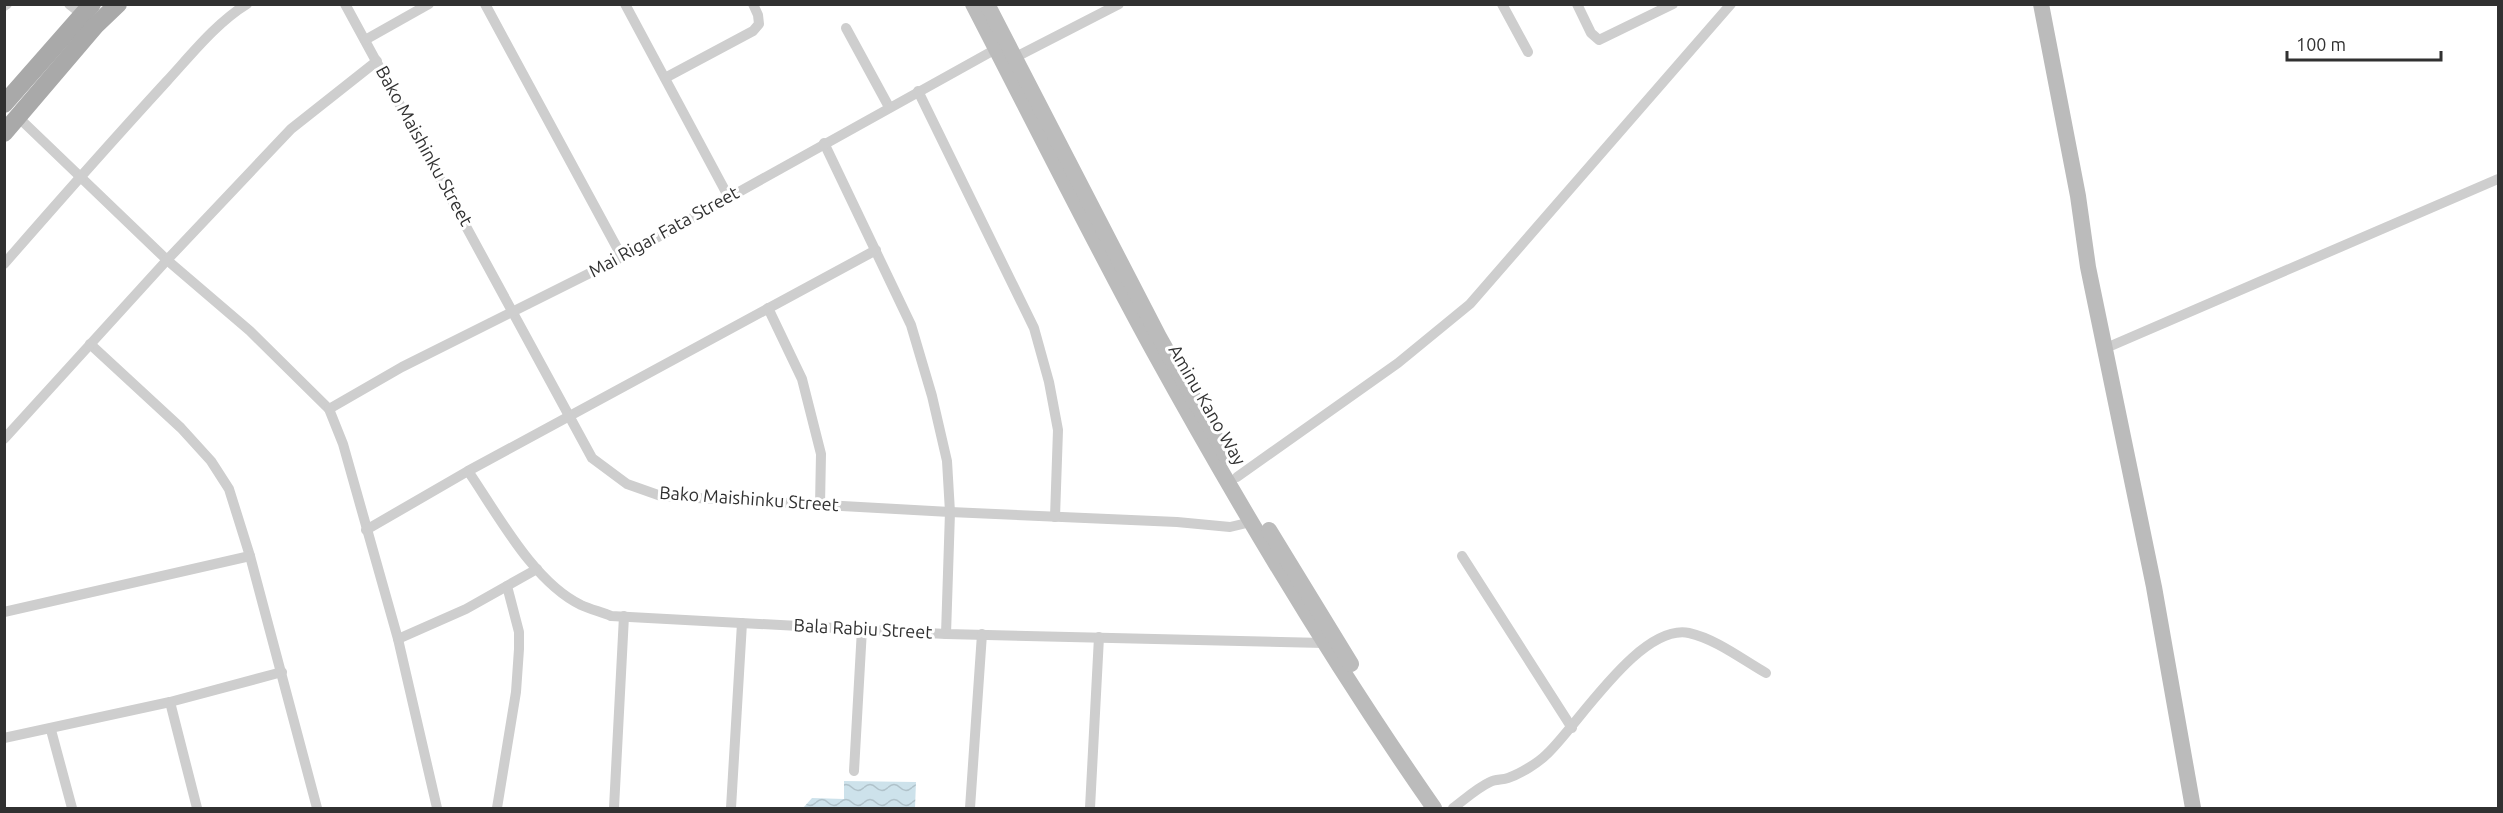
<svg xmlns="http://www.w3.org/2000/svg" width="2503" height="813" font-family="Ubuntu,sans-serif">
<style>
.water{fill:url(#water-waves)}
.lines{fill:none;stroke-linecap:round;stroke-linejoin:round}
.street{stroke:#cecece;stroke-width:10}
.secondary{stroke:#bbb;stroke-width:16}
.primary{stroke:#a9a9a9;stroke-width:18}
.labels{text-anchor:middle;stroke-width:6;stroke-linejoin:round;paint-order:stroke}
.street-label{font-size:18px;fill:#313131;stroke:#fff}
</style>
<defs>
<pattern id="water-waves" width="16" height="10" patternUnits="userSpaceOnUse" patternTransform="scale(1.5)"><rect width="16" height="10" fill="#cde2eb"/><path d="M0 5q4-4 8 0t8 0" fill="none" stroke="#b0c2ca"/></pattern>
</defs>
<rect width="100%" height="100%" fill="#fff"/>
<path class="water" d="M844 781 916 782 915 808H803L812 798 844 799Z"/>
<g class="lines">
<g class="street">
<path d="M69 4 83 15"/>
<path d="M345 4 592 458 627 484 661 496 950 512 1177 522 1230 527 1251 522"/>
<path d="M485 4 622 257"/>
<path d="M625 4 728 196"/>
<path d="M1502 4 1528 52"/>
<path d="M1577 4 1591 33 1599 40 1673 4"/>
<path d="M4 6 7 4"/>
<path d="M846 28 889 107"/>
<path d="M365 40 429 4"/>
<path d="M1014 58 1119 4"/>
<path d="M665 78 753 31 759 24 758 15 753 4"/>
<path d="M918 91 1034 328 1049 382 1058 430 1055 517"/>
<path d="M18 117 167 260 250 331 329 409 343 444 398 639 437 808"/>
<path d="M824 143 911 325 932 396 947 461 950 512 946 634"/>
<path d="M4 264C58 202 112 141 167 81 191 55 216 23 247 4"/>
<path d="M768 308 802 379 821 454 820 505"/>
<path d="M90 344 181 428 211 461 229 489 250 556 317 808"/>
<path d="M2106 348 2498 179"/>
<path d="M329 409 402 367 622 257 996 49"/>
<path d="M4 439 167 260 291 129 377 61"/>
<path d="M468 471C497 513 533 582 581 605 590 609 601 612 611 616L946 634 1324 643"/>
<path d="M1237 477 1398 363 1470 304 1731 4"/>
<path d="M366 530 468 471 876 250"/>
<path d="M1462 556 1572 728"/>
<path d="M4 612 250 556"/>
<path d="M398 639 466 609 537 569"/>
<path d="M170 702 197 808"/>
<path d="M51 730 72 808"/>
<path d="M4 738 170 702 282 672"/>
<path d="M854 771 862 629"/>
<path d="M497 808 516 692 519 649V632L507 586"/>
<path d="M614 808 624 616"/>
<path d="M731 808 742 623"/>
<path d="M970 808 982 634"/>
<path d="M1090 808 1099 637"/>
<path d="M1453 808C1464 800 1477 788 1490 782 1495 779 1502 780 1508 778 1520 774 1538 763 1547 754 1578 725 1640 623 1689 633 1716 639 1743 660 1766 673"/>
</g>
<g class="secondary">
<path d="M973 4C1033 120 1091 237 1154 352 1240 508 1332 662 1434 808"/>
<path d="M987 4 1159 337 1226 456"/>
<path d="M2041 4 2078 196 2088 267 2154 587 2193 808"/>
<path d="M1269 530 1351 664"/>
</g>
<g class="primary">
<path d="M4 104 92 4"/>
<path d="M4 133 96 25 118 4"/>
</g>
</g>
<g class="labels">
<g class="street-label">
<text transform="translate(424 146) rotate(61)" y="6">Bako Maishinku Street</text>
<text transform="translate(664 232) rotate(-29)" y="6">Mai Rigar Fata Street</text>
<text transform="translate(1207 405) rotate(60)" y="6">Aminu Kano Way</text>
<text transform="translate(749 499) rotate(4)" y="6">Bako Maishinku Street</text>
<text transform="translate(863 629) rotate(3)" y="6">Bala Rabiu Street</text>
</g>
</g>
<rect width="2503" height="813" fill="none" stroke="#313131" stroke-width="12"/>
<path d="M2287 51v9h154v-9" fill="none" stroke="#313131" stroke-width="3"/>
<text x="2296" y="51" font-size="18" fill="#313131" stroke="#ffffff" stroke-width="4.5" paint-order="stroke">100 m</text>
</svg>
